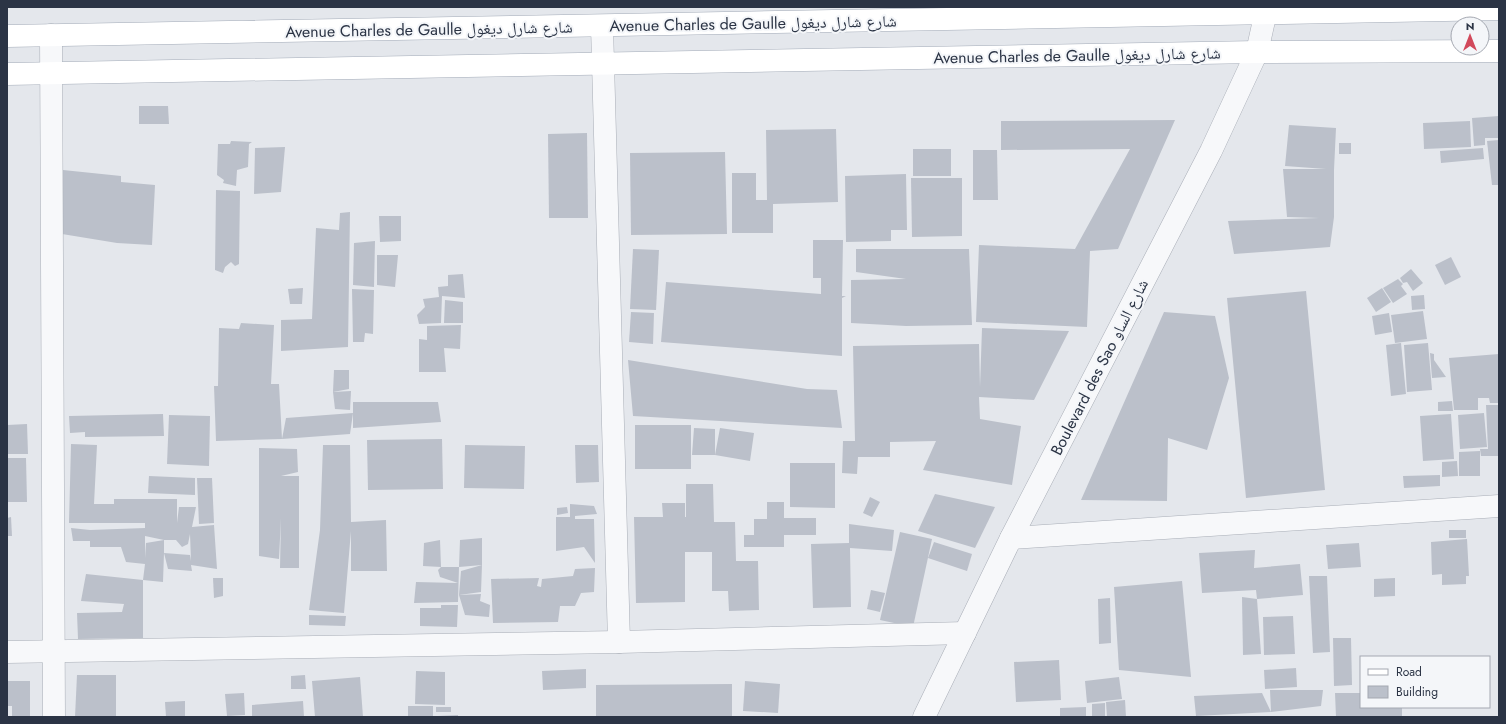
<svg xmlns="http://www.w3.org/2000/svg" width="1506" height="724" font-family="Jost,'Noto Naskh Arabic',sans-serif">
<style>
.building{fill:#bbc0ca;fill-rule:evenodd}
.lines{fill:none;stroke-linecap:round;stroke-linejoin:round}
.minor-casing{stroke:#a9aeb7;stroke-width:23}
.major-casing{stroke:#a3abb8;stroke-width:23}
.minor{stroke:#f7f8fa;stroke-width:22}
.major{stroke:#fff;stroke-width:22}
.labels{text-anchor:middle;stroke-width:4;stroke-linejoin:round;paint-order:stroke}
.street-label{font-size:16px;fill:#2b3445;stroke:#f4f6f9}
</style>
<rect width="100%" height="100%" fill="#e4e7ec"/>
<g class="building">
<path d="M139 106H168L169 124H139Z"/>
<path d="M1499 116V138H1485V145L1474 146 1472 118Z"/>
<path d="M1175 120 1118 249 1090 251 1087 327 976 322 979 245 1075 249 1130 149 1001 150V121Z"/>
<path d="M1470 121 1471 147 1424 149 1423 123Z"/>
<path d="M1289 125 1336 128 1334 170V217L1330 247 1234 254 1228 221 1319 218 1287 217 1283 169H1326L1285 166Z"/>
<path d="M836 129 838 202 773 204V233H732V173H756V200H767L766 130Z"/>
<path d="M587 133 588 218H549L548 134Z"/>
<path d="M1499 140V185H1492L1487 141Z"/>
<path d="M231 141 252 142 249 144 248 167 237 170 236 186 223 183 224 180 217 175 218 144H230Z"/>
<rect x="1339" y="143" width="12" height="11"/>
<path d="M285 147 281 192 254 194 255 148Z"/>
<path d="M1483 148 1484 159 1441 163 1440 151Z"/>
<rect x="913" y="149" width="38" height="27"/>
<path d="M973 150H997L998 200H973Z"/>
<path d="M725 152 727 234 631 235 630 153Z"/>
<path d="M63 170 121 176V182L155 185 152 245 117 243 62 234Z"/>
<path d="M906 174 907 230H891V241L846 242 845 176Z"/>
<path d="M911 178H962V236L912 237Z"/>
<path d="M216 190 240 191 239 264 235 266 231 262 225 267 223 273 215 270Z"/>
<path d="M350 212 348 347 281 351V320L312 319 316 228 339 230 340 213Z"/>
<path d="M379 216H401V241L380 242Z"/>
<path d="M813 240H843L842 296H846L842 298V356L661 342 666 282 821 294V278H813Z"/>
<path d="M375 241 374 287 353 285 354 243Z"/>
<path d="M633 249 659 250 656 310 630 309Z"/>
<path d="M856 249H969L972 325 906 326 851 323V280L906 279 856 272Z"/>
<path d="M377 255H398L395 287 377 285Z"/>
<path d="M1451 257 1461 277 1445 285 1435 265Z"/>
<path d="M1411 269 1423 283 1413 291 1407 282 1403 283 1400 278Z"/>
<path d="M463 274 465 298 442 296 441 323 419 324 417 315 425 307 423 299 439 297 438 287 448 286V275Z"/>
<path d="M1398 279 1403 284 1401 286 1407 294 1393 303 1383 288Z"/>
<path d="M303 288 302 304H290L288 289Z"/>
<path d="M1382 288 1391 302 1376 312 1367 298Z"/>
<path d="M352 289 374 290 373 334 365 333 364 342H353Z"/>
<path d="M1306 291 1325 490 1246 498 1227 298Z"/>
<path d="M1424 295 1425 309 1412 310 1411 296Z"/>
<path d="M445 300 463 302V323H444Z"/>
<path d="M1423 311 1427 339 1395 343 1391 315Z"/>
<path d="M631 312 654 313 653 344 629 342Z"/>
<path d="M1164 312 1215 316 1229 378 1207 450 1168 438 1167 501 1081 500Z"/>
<path d="M1389 313 1392 332 1375 335 1372 316Z"/>
<path d="M241 323 274 325 271 384H279L282 439 286 418 353 413 350 434 282 439 216 441 214 386H218L219 328 239 329Z"/>
<path d="M461 325 460 349 444 348 446 372H419V339L427 340V326Z"/>
<path d="M982 328 1069 331 1034 400 979 397 980 419 1021 426 1012 485 923 470 936 441 890 442V457H858L857 474 842 473 843 441H855L853 346 979 344 980 387Z"/>
<path d="M1401 343 1406 394 1391 396 1386 345Z"/>
<path d="M1428 343 1432 390 1407 392 1404 345Z"/>
<path d="M1430 353 1434 354V360L1446 377 1432 378Z"/>
<path d="M1499 354V403H1490L1489 398H1478V410H1454L1449 358Z"/>
<path d="M628 360 807 389 837 390 842 428 633 416Z"/>
<path d="M334 370H349V389L333 392Z"/>
<path d="M351 391 350 410 335 409 333 392Z"/>
<path d="M1452 401 1453 411H1438V402Z"/>
<path d="M353 402H438L441 422 353 428Z"/>
<path d="M1486 405H1499V456H1481L1480 449H1488Z"/>
<path d="M1484 413 1487 447 1460 449 1458 415Z"/>
<path d="M163 414 164 436 85 437V432L70 433 69 416Z"/>
<path d="M1451 414 1454 459 1423 461 1420 416Z"/>
<path d="M169 415 210 416 209 466 167 464Z"/>
<path d="M27 424 28 454H7V425Z"/>
<rect x="635" y="425" width="56" height="44"/>
<path d="M694 428 715 429V455L720 428 754 433 750 461 715 455H692Z"/>
<path d="M442 439 443 489 368 490 367 440Z"/>
<path d="M71 444 97 445 94 504H114V499H177V523L179 507H196L192 527 214 525 217 569 191 565 192 571 168 569 164 553 163 582 143 580 145 564 126 562 121 547H90V541H73L71 528 90 530 145 528V523H69ZM190 534 191 561 190 555 164 553V540H176L182 547 188 544ZM145 536 164 540 146 543 145 558Z"/>
<path d="M323 445H350L351 522 386 520 387 571H351V531L344 613 309 610 320 530Z"/>
<path d="M465 445 525 446 524 489 464 488Z"/>
<path d="M575 445H598L599 482 576 483Z"/>
<path d="M259 448 297 449 298 472 281 476H299V568H280L281 518 279 559 259 556Z"/>
<path d="M1480 451V476H1459V452Z"/>
<path d="M7 458H26L27 502H7Z"/>
<path d="M1457 461 1458 476 1442 477V462Z"/>
<path d="M790 463H835V508L790 507Z"/>
<path d="M1440 475V486L1404 488 1403 476Z"/>
<path d="M149 476 195 478V495L148 493Z"/>
<path d="M197 478H212L214 523 199 524Z"/>
<path d="M686 484H713L714 522H735L736 561H758L759 610 729 611 728 591H712V552H685V602L636 603 634 517H663L662 503H685V517H686Z"/>
<path d="M935 494 995 507 975 548 918 531Z"/>
<path d="M870 497 880 502 872 517 863 513Z"/>
<path d="M767 502H784V518H816V535H784V547H744V535H754V519H767Z"/>
<path d="M570 504 594 506 597 514 575 516V519H594L595 563 584 547 556 551V517H570Z"/>
<path d="M567 507 568 513 557 515V508Z"/>
<path d="M11 517 12 536H7V518Z"/>
<path d="M849 524 894 530 892 551 850 548 851 607 813 608 811 544 849 543Z"/>
<rect x="1449" y="530" width="17" height="8"/>
<path d="M900 532 932 539 913 627 880 620Z"/>
<path d="M482 538V565L481 592 459 595 461 571 482 565 459 567 460 540Z"/>
<path d="M1467 539 1469 576H1466V584L1442 585V574L1432 575 1431 542Z"/>
<path d="M440 540 441 567 423 566 424 543Z"/>
<path d="M934 542 972 554 967 571 928 558Z"/>
<path d="M1359 543 1361 567 1328 569 1326 545Z"/>
<path d="M1255 550 1254 568 1300 564 1303 595 1257 599 1256 590 1202 593 1199 553Z"/>
<path d="M441 567H459L458 602 414 603 416 582 458 583 440 577 438 570Z"/>
<path d="M595 568 594 592 581 593 575 606H560L558 622 493 623 491 579 539 578 537 586 541 587 542 579 573 576 575 569Z"/>
<path d="M86 574 143 580V638L78 639 77 613 122 612 124 604 81 601Z"/>
<path d="M1309 576H1327L1330 652 1313 653Z"/>
<path d="M213 578H223V596L214 598Z"/>
<path d="M1395 578V596L1374 597V579Z"/>
<path d="M1182 581 1191 677 1119 670 1114 587Z"/>
<path d="M871 590 885 593 880 612 867 609Z"/>
<path d="M481 594 480 601 490 605 489 617 465 615 459 595Z"/>
<path d="M1242 597 1257 599 1261 654 1243 655Z"/>
<path d="M1110 598 1111 643 1099 644 1098 599Z"/>
<path d="M441 605H458L457 627 420 626V608H441Z"/>
<path d="M309 615 346 616 345 626 309 625Z"/>
<path d="M1293 616 1295 654 1264 655 1263 617Z"/>
<path d="M1333 638H1351L1352 685 1334 686Z"/>
<path d="M1059 660 1061 700 1016 702 1014 662Z"/>
<path d="M1296 668 1297 687 1265 689 1264 670Z"/>
<path d="M586 669V688L543 690 542 671Z"/>
<path d="M416 671 445 672V705L415 704Z"/>
<path d="M77 675H116V717H75Z"/>
<path d="M305 675 306 689H291V676Z"/>
<path d="M360 677 363 717H315L312 681Z"/>
<path d="M1119 677 1122 699 1087 703 1085 681Z"/>
<path d="M7 681H30V717H12V706H7Z"/>
<path d="M745 681 780 684 778 713 743 711Z"/>
<path d="M732 684V717H596V685Z"/>
<path d="M1270 690H1323L1321 706 1271 712 1196 716 1194 696 1262 693 1271 712Z"/>
<path d="M244 693 245 715 227 716 225 694Z"/>
<path d="M1335 693H1361V707H1402V717H1336Z"/>
<path d="M1125 700 1126 717H1107L1106 702Z"/>
<path d="M185 701V717H166L165 702Z"/>
<path d="M303 701 304 717H252V705Z"/>
<path d="M1105 703V717H1092V704Z"/>
<rect x="408" y="706" width="25" height="11"/>
<rect x="436" y="707" width="15" height="5"/>
<path d="M1086 707V717H1060V708Z"/>
<path d="M458 715V717H438V716Z"/>
</g>
<g class="lines">
<defs>
<g id="minor">
<path d="M602 26 619 642"/>
<path d="M51 35 54 717"/>
<path d="M1011 538 1499 506"/>
<path d="M7 652 619 642 965 633"/>
<path d="M924 717 1011 538 1211 151 1257 52 1267 7"/>
</g>
<g id="major">
<path d="M7 36 1499 9"/>
<path d="M7 74 1257 52 1499 51"/>
</g>
</defs>
<use href="#minor" class="minor-casing"/>
<use href="#major" class="major-casing"/>
<use href="#minor" class="minor"/>
<use href="#major" class="major"/>
</g>
<g class="labels">
<g class="street-label">
<text transform="translate(753 23) rotate(-1)" y="6">Avenue Charles de Gaulle شارع شارل ديغول</text>
<text transform="translate(429 29) rotate(-1)" y="6">Avenue Charles de Gaulle شارع شارل ديغول</text>
<text transform="translate(1077 55) rotate(-1)" y="6">Avenue Charles de Gaulle شارع شارل ديغول</text>
<text transform="translate(1099 367) rotate(-63)" y="6">Boulevard des Sao شارع الساو</text>
</g>
</g>
<rect width="1506" height="724" fill="none" stroke="#2b3445" stroke-width="16"/>
<rect x="1360" y="656" width="130" height="52" fill="#f4f6f9" stroke="#a4a8b1"/>
<rect x="1368" y="669" width="20" height="6" fill="#ffffff" stroke="#a4a8b1"/>
<text x="1396" y="676" font-size="12" fill="#2b3445">Road</text>
<rect x="1368" y="686" width="20" height="12" fill="#bbc0ca" stroke="#a4a8b1"/>
<text x="1396" y="696" font-size="12" fill="#2b3445">Building</text>
<g transform="translate(1470 36)"><circle r="19" fill="#f4f6f9" stroke="#a4a8b1"/>
<path d="M0-3L7 15L0 10L-7 15Z" fill="#d1495b"/>
<text y="-6" font-size="11" font-weight="bold" text-anchor="middle" fill="#2b3445">N</text>
</g>
</svg>
